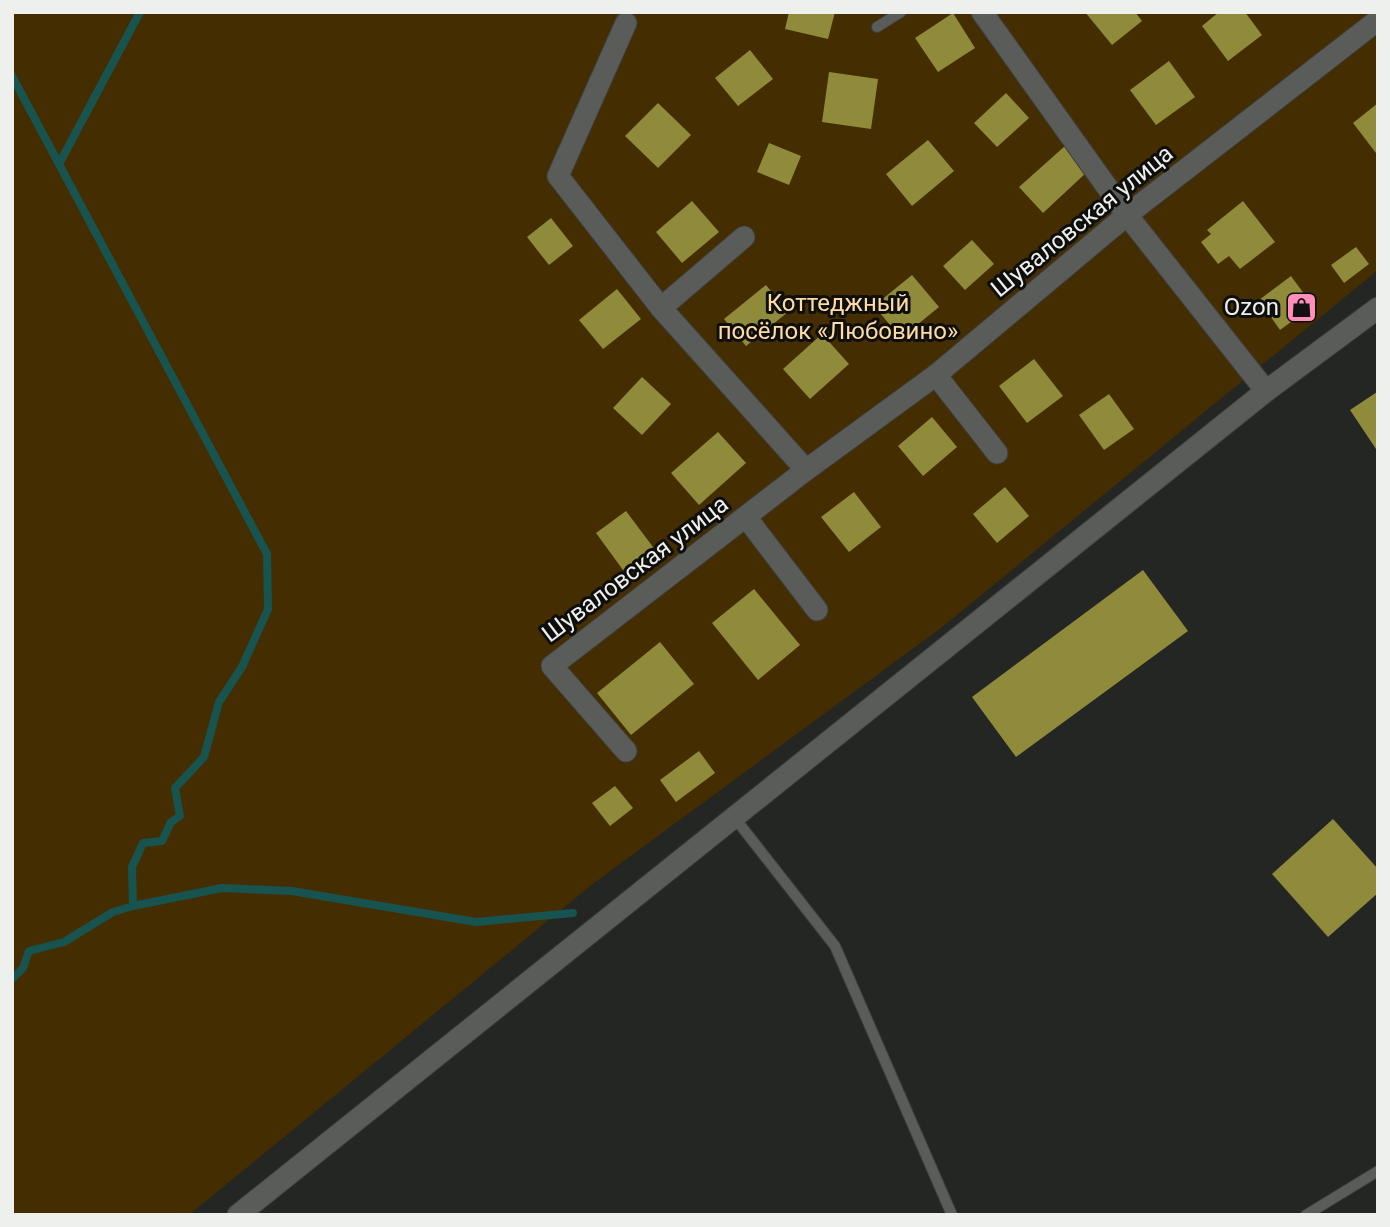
<svg xmlns="http://www.w3.org/2000/svg" width="1390" height="1227" font-family="Roboto,sans-serif">
<style>
.green{fill:#442d00}
.lines{fill:none;stroke-linecap:round;stroke-linejoin:round}
.stream{stroke:#175450;stroke-width:8}
.building{fill:#8f8b3b}
.service-casing{stroke:#3e403e;stroke-width:12}
.minor-casing{stroke:#3e403e;stroke-width:23}
.service{stroke:#5a5c59;stroke-width:10}
.minor{stroke:#5a5c59;stroke-width:21}
.labels{text-anchor:middle;stroke-width:6;stroke-linejoin:round;paint-order:stroke}
.street-label{font-size:24px;fill:#eef0ee;stroke:#0e0f0d}
.park-label{font-size:24px;fill:#fedba6;stroke:#0e0f0d}
.poi-label{font-size:24px;fill:#eef0ee;stroke:#0e0f0d;text-anchor:end}
</style>
<rect width="100%" height="100%" fill="#242623"/>
<path class="green" d="M12 12H1378V270L941 628 594 883 189 1215H12Z"/>
<g class="lines">
<g class="stream">
<path d="M12 76 267 554 268 609 242 667 219 702 204 757 175 788 180 816 171 822 162 841 143 843 132 867 133 906 113 912 64 942 29 951 23 968 12 979"/>
<path d="M59 164 140 12"/>
<path d="M133 906 222 888 292 891 476 922 573 913"/>
</g>
</g>
<g class="building">
<path d="M789 12H835L828 39 785 29Z"/>
<path d="M1085 12H1135L1142 21 1112 45Z"/>
<path d="M1219 12H1245L1262 35 1228 61 1202 26Z"/>
<path d="M953 13 975 48 938 72 915 38Z"/>
<path d="M750 50 773 79 738 106 715 78Z"/>
<path d="M1169 61 1195 97 1156 125 1130 90Z"/>
<path d="M829 72 878 79 871 129 822 122Z"/>
<path d="M1006 93 1029 118 997 147 974 123Z"/>
<path d="M658 103 691 135 658 168 625 136Z"/>
<path d="M1378 103V151L1376 153 1353 123Z"/>
<path d="M928 140 954 171 912 206 886 174Z"/>
<path d="M769 143 801 156 789 185 757 172Z"/>
<path d="M1065 146 1088 171 1043 213 1019 187Z"/>
<path d="M692 201 719 232 682 263 656 232Z"/>
<path d="M1243 201 1275 242 1240 269 1229 256 1218 264 1201 242 1211 234 1207 230Z"/>
<path d="M551 218 573 246 549 265 527 237Z"/>
<path d="M972 240 994 264 965 290 943 266Z"/>
<path d="M1356 247 1369 264 1344 283 1331 265Z"/>
<path d="M912 275 939 307 901 338 874 306Z"/>
<path d="M1291 276 1313 306 1280 330 1259 300Z"/>
<path d="M766 285 788 312 746 346 724 319Z"/>
<path d="M617 289 641 319 603 349 579 320Z"/>
<path d="M822 334 849 364 810 399 783 369Z"/>
<path d="M1034 359 1063 396 1027 423 999 386Z"/>
<path d="M642 377 671 404 642 435 613 408Z"/>
<path d="M1377 392 1378 394V452L1350 410Z"/>
<path d="M1109 394 1134 429 1104 450 1079 415Z"/>
<path d="M932 417 957 447 923 476 898 446Z"/>
<path d="M718 432 746 463 699 505 671 473Z"/>
<path d="M1005 487 1029 516 997 543 973 514Z"/>
<path d="M854 492 881 527 849 552 821 517Z"/>
<path d="M626 511 653 547 623 570 596 533Z"/>
<path d="M1143 570 1188 631 1016 757 972 697Z"/>
<path d="M754 589 800 645 758 680 712 623Z"/>
<path d="M660 642 694 684 631 735 597 693Z"/>
<path d="M699 751 715 773 676 802 660 780Z"/>
<path d="M615 786 633 808 610 826 592 803Z"/>
<path d="M1333 819 1378 869V893L1328 937 1272 874Z"/>
</g>
<g class="lines">
<defs>
<g id="service">
<path d="M877 27 901 12"/>
<path d="M734 817 835 946 952 1215"/>
<path d="M1306 1215 1378 1171"/>
</g>
<g id="minor">
<path d="M982 12 1127 215 1266 391"/>
<path d="M626 23 558 176 661 308 806 470"/>
<path d="M661 308 744 237"/>
<path d="M936 375 997 453"/>
<path d="M746 517 817 610"/>
<path d="M626 751 552 666 806 470 936 375 1127 215 1378 20"/>
<path d="M238 1215 1266 391 1378 308"/>
</g>
</defs>
<use href="#service" class="service-casing"/>
<use href="#minor" class="minor-casing"/>
<use href="#service" class="service"/>
<use href="#minor" class="minor"/>
</g>
<defs>
<symbol id="shop-square" viewBox="-11 -11 22 22"><rect x="-9" y="-9" width="18" height="18" rx="4" fill="#ff8eba" stroke="#0e0f0d"/><path d="M-5-2.5h2.3a2.7 3.5 0 0 1 5.4 0H5L5.5 6h-11ZM-1.5-2.5h3a1.5 2.3 0 0 0-3 0Z" fill="#111"/></symbol>
</defs>
<g fill-rule="evenodd">
<use href="#shop-square" x="1284" y="290" width="35" height="35"/>
</g>
<g class="labels">
<g class="street-label">
<text transform="translate(1082 221) rotate(-39)" y="8">Шуваловская улица</text>
<text transform="translate(635 569) rotate(-37)" y="8">Шуваловская улица</text>
</g>
<g class="park-label">
<text x="838" y="311">Коттеджный<tspan x="838" dy="28">посёлок «Любовино»</tspan></text>
</g>
<g class="poi-label">
<text x="1279" y="315">Ozon</text>
</g>
</g>
<rect width="1390" height="1227" fill="none" stroke="#eef0ee" stroke-width="28"/>
</svg>
